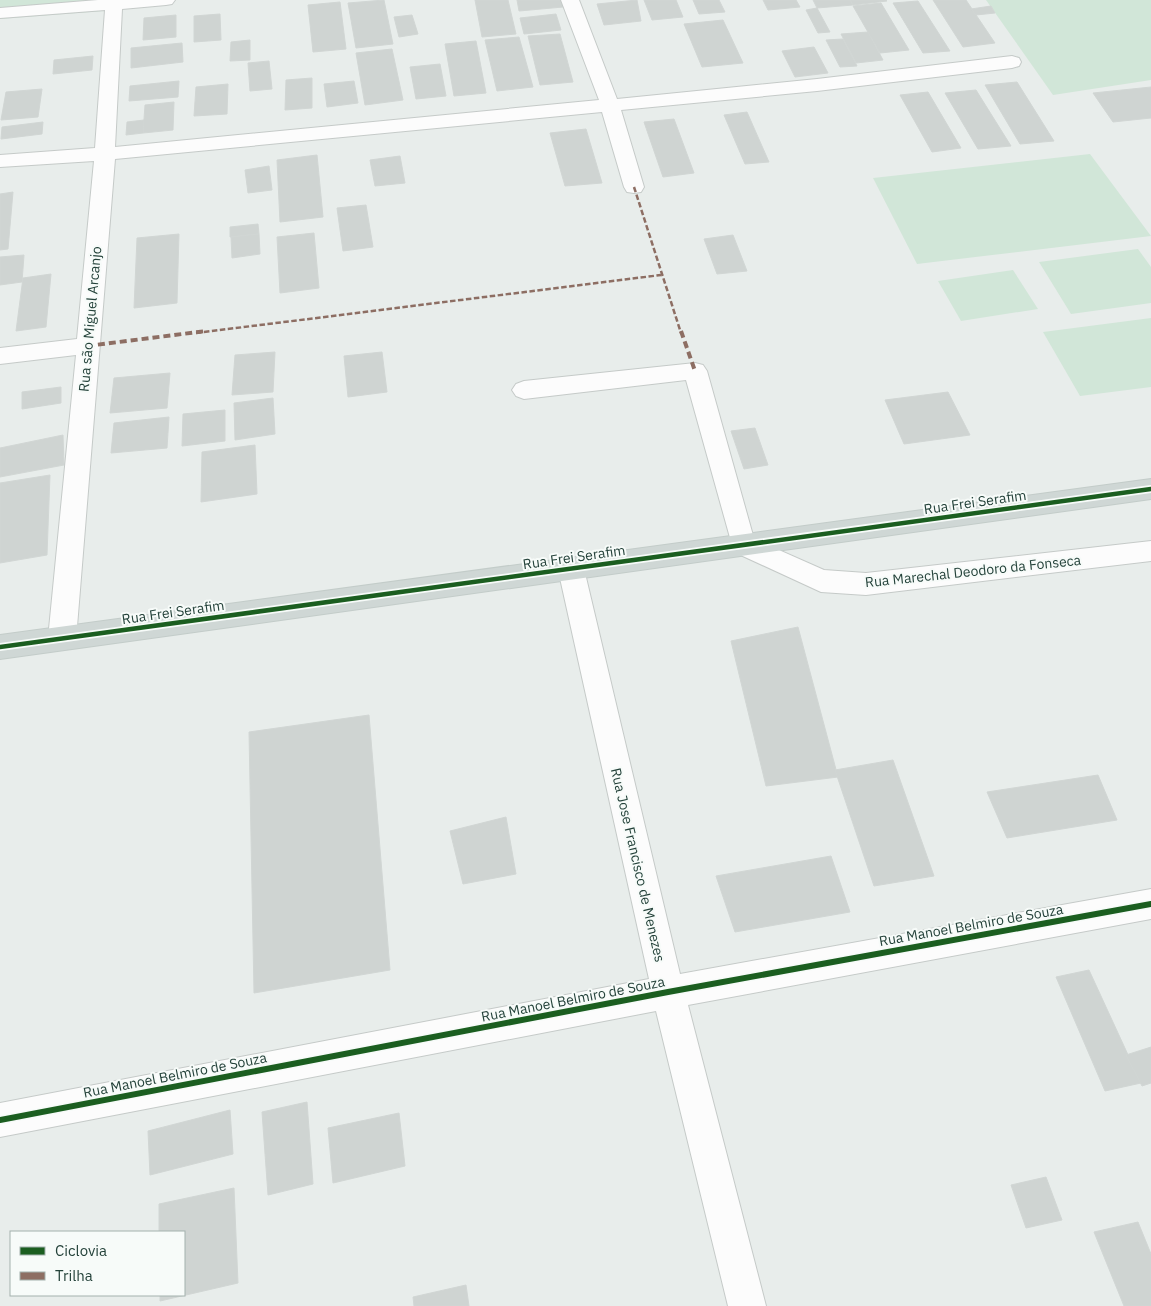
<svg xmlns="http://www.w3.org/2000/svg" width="1151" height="1306" font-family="'IBM Plex Sans',sans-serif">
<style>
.green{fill:#d1e6d8}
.building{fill:#cfd4d2;stroke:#d1d6d4}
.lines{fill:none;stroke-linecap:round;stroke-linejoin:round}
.street-casing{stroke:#c5cac8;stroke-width:2}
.primary-casing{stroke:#c3ccc9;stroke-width:2}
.street{fill:#fcfcfc;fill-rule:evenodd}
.primary{fill:#cfd7d5;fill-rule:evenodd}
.quiet-far1{stroke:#8d6e63;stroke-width:2.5;stroke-dasharray:5.5 2.5;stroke-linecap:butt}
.quiet{stroke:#8d6e63;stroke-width:4;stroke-dasharray:7 4;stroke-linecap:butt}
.cycleway-far1-casing{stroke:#f7fbf9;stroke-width:8}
.cycleway-casing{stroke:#f7fbf9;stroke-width:9}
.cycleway-far1{stroke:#1b5e20;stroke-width:4.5}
.cycleway{stroke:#1b5e20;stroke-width:6}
.labels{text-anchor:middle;stroke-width:4;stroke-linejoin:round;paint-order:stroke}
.street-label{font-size:14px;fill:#24423a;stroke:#f7fbf9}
</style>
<rect width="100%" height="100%" fill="#e8edeb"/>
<g class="green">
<path d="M0 0H104V11L0 19Z"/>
<path d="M986 0H1151V80L1053 95Z"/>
<path d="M1090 154 1151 236 917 264 873 178Z"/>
<path d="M1138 249 1151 267V303L1071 314 1039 262Z"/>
<path d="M1013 270 1038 309 961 321 938 281Z"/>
<path d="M1151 318V387L1080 396 1043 332Z"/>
</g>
<g class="building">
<path d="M384 0 393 44 356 48 348 3Z"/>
<path d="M475 0H508L516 34 482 37Z"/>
<path d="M517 0H561L563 7 519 11Z"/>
<path d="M637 0 641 21 604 25 597 4Z"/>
<path d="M644 0H676L683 17 652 20Z"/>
<path d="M693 0H719L725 12 699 14Z"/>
<path d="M763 0H796L800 7 768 10Z"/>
<path d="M813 0H850L853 5 817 8Z"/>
<path d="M850 0H886L887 1 853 5Z"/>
<path d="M933 0H966L995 43 963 47Z"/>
<path d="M918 1 950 51 923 53 893 3Z"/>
<path d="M340 2 346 49 313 52 308 5Z"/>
<path d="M881 3 909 50 880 53 853 6Z"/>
<path d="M991 6 995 13 976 15 971 9Z"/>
<path d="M817 8 830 32 818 33 806 10Z"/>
<path d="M220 14 221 40 194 42V16Z"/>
<path d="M556 14 561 30 524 34 520 18Z"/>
<path d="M176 15V37L143 40 144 18Z"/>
<path d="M412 15 418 34 399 37 394 17Z"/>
<path d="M723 20 743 63 702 67 684 24Z"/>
<path d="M868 32 883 60 856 63 841 34Z"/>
<path d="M560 34 573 82 540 85 528 36Z"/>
<path d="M519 37 533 87 497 91 485 40Z"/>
<path d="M843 39 857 66 840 67 826 40Z"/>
<path d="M250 40V60L230 61 231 42Z"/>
<path d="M476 41 486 93 454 96 445 44Z"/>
<path d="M182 43 183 62 131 68V48Z"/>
<path d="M814 47 828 73 795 77 782 51Z"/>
<path d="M392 49 403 100 365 105 356 53Z"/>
<path d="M93 56 92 70 53 74 54 60Z"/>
<path d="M269 61 272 89 250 91 248 63Z"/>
<path d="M440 64 446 96 416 99 410 67Z"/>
<path d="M312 78V108L285 110 286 80Z"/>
<path d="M179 81 178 97 129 101 130 86Z"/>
<path d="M354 81 358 103 327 107 324 84Z"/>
<path d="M1017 82 1054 141 1020 144 985 85Z"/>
<path d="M228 84 227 114 194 116 196 87Z"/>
<path d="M1151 87V118L1113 122 1093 93Z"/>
<path d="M42 89 38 117 1 120 6 92Z"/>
<path d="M976 90 1011 146 978 149 945 93Z"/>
<path d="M928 92 961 148 932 152 900 95Z"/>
<path d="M174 102 173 130 143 133 145 105Z"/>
<path d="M747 112 769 162 745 164 724 115Z"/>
<path d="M674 119 694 173 663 177 644 122Z"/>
<path d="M144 120 143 133 126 135 127 122Z"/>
<path d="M43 122 42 134 1 139 2 127Z"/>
<path d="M586 129 602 183 565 186 550 133Z"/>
<path d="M317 155 323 217 280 222 277 160Z"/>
<path d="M400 156 405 183 375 186 370 160Z"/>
<path d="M269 166 272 190 248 193 245 170Z"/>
<path d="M13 192 8 249 0 250V194Z"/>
<path d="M366 205 373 247 343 251 337 208Z"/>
<path d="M258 224 259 234 230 237V227Z"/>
<path d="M314 233 319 288 280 293 277 237Z"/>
<path d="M179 234 177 303 134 308 137 238Z"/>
<path d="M259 234 260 254 232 258 231 237Z"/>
<path d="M733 235 747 271 717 274 704 239Z"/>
<path d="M24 255 22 282 0 285V257Z"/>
<path d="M51 274 46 327 16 331 23 278Z"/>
<path d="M275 352 273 392 232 395 235 355Z"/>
<path d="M382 352 387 392 348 397 344 356Z"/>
<path d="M170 373 167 408 110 413 114 378Z"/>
<path d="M61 387V403L22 409V392Z"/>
<path d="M948 392 970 435 904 444 885 400Z"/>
<path d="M273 398 275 434 235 440 234 403Z"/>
<path d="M225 410V441L182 446 183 414Z"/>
<path d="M169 417 167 448 111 453 114 423Z"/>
<path d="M755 428 768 465 744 469 731 431Z"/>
<path d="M63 435 64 465 0 477V448Z"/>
<path d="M255 445 257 494 201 502 202 452Z"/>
<path d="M50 475 47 555 0 563V483Z"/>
<path d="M798 627 838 777 766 786 731 641Z"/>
<path d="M369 715 390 970 254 993 249 732Z"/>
<path d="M893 760 934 876 874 886 835 770Z"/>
<path d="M1098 775 1117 820 1007 838 987 792Z"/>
<path d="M506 817 516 874 463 884 450 831Z"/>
<path d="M831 856 850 912 735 932 716 876Z"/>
<path d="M1089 970 1141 1083 1105 1091 1056 977Z"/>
<path d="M1151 1047V1083L1142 1086 1126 1055Z"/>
<path d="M307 1102 313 1184 268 1195 262 1112Z"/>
<path d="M230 1110 233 1154 150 1175 148 1131Z"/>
<path d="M399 1113 405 1166 333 1183 328 1128Z"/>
<path d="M1046 1177 1062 1220 1026 1228 1011 1185Z"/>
<path d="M234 1188 238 1283 160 1301V1295H184V1232H159V1204Z"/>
<path d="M1138 1222 1151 1254V1306H1124L1094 1232Z"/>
<path d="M466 1285 469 1306H414L413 1297Z"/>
</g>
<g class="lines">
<defs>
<g id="street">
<path d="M98 0H175L172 4 166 5 122 9 115 147 599 100 561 0H579L617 99 817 79 1012 56 1019 58 1021 62 1019 66 1012 68 817 91 621 110 644 187 641 192 634 193 627 192 624 187 602 112 115 159 76 639 72 647 62 650 52 647 48 639 76 355 0 364V348L77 339 94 161 0 167V155L95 148 105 10 0 18V8Z"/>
<path d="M695 363 703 365 707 371 754 539 824 570 866 573 1151 541V561L866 595 821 592 734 552 686 380 524 399 516 396 512 390 516 384 524 381Z"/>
<path d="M571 558 580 561 584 569 680 974 1151 889V919L688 1005 766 1306H728L656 1011 0 1137V1103L649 979 558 569 562 561Z"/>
</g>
<path id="primary" d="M1151 479V499L0 659V635Z"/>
</defs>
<use href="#street" class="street-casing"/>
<use href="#primary" class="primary-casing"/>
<use href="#street" class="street"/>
<use href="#primary" class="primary"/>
<g class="quiet-far1">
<path d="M634 187 681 333"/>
<path d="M196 333 661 275"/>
</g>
<g class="quiet">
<path d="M681 331 695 371"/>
<path d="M87 346 206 331"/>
</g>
<defs>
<path id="cycleway-far1" d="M0 647 1151 489"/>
<path id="cycleway" d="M0 1120 668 992 1151 904"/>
</defs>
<use href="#cycleway-far1" class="cycleway-far1-casing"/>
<use href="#cycleway" class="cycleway-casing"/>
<use href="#cycleway-far1" class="cycleway-far1"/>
<use href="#cycleway" class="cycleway"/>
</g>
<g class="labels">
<g class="street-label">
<text transform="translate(90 319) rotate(-85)" y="5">Rua são Miguel Arcanjo</text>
<text transform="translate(975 502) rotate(-8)" y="5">Rua Frei Serafim</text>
<text transform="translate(574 557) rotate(-8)" y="5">Rua Frei Serafim</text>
<text transform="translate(973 571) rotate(-6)" y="5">Rua Marechal Deodoro da Fonseca</text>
<text transform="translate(173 612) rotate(-8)" y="5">Rua Frei Serafim</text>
<text transform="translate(638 865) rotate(77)" y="5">Rua Jose Francisco de Menezes</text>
<text transform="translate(971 925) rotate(-10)" y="5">Rua Manoel Belmiro de Souza</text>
<text transform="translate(573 999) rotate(-11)" y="5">Rua Manoel Belmiro de Souza</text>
<text transform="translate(175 1075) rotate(-11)" y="5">Rua Manoel Belmiro de Souza</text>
</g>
</g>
<rect x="10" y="1231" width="175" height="65" fill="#f7fbf9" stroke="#a3b1ad"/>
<rect x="20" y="1247" width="25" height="8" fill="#1b5e20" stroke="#a3b1ad"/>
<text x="55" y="1256" font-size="15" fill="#24423a">Ciclovia</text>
<rect x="20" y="1272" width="25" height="8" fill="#8d6e63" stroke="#a3b1ad"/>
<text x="55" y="1281" font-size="15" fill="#24423a">Trilha</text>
</svg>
